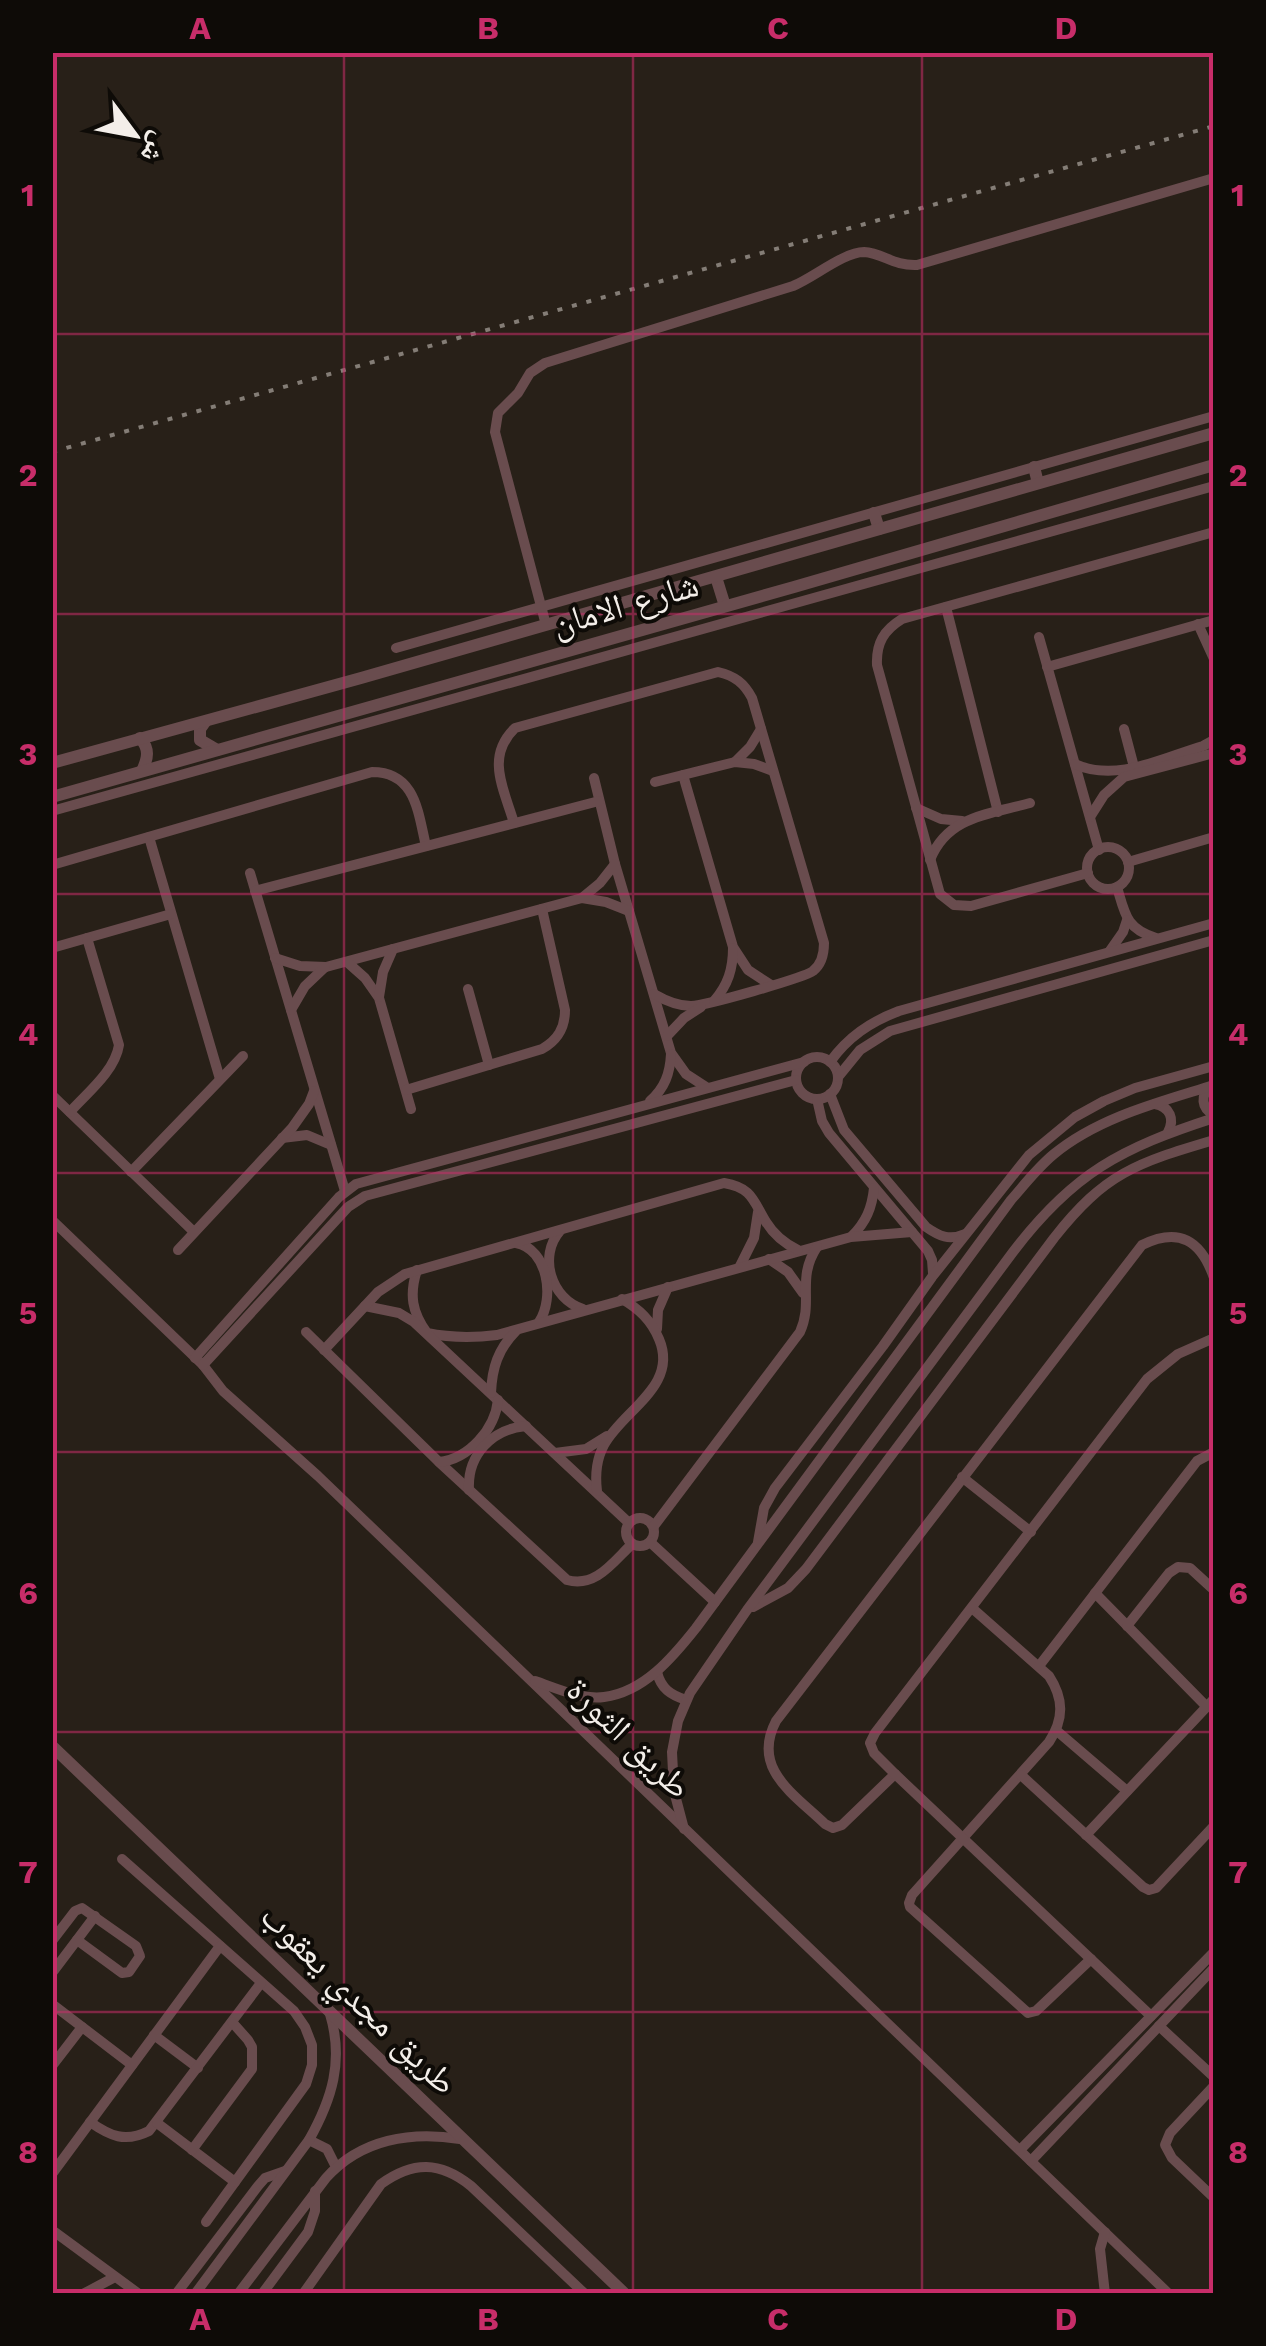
<svg xmlns="http://www.w3.org/2000/svg" width="1266" height="2346" font-family="'Work Sans','Noto Naskh Arabic',sans-serif">
<style>
.lines{fill:none;stroke-linecap:round;stroke-linejoin:round}
.minor{stroke:#694c4e;stroke-width:10}
.tertiary{stroke:#694c4e;stroke-width:12}
.rail{stroke:#847d76;stroke-width:4;stroke-dasharray:5 10;stroke-linecap:butt}
.grid{fill:none;stroke:#c72d69;stroke-width:2.5;stroke-opacity:0.55}
.labels{text-anchor:middle;stroke-width:8;stroke-linejoin:round;paint-order:stroke}
.street-label{font-size:35px;fill:#f3eee9;stroke:#0e0b07}
.neatline{fill:none;stroke:#c72d69;stroke-width:4}
.grid-label{font-size:32px;text-anchor:middle;font-weight:bold;fill:#c72d69}
</style>
<rect width="100%" height="100%" fill="#282018"/>
<g class="lines">
<g class="minor">
<path d="M946 607 998 812"/>
<path d="M1198 624 1214 659"/>
<path d="M546 625 495 432 498 413 518 393 530 373 545 363 793 286C813 278 844 252 864 252 883 253 893 266 917 265L1214 178"/>
<path d="M1039 637 1099 850"/>
<path d="M396 648 1214 416"/>
<path d="M1047 667 1214 620"/>
<path d="M1124 729 1134 767"/>
<path d="M735 762 750 747 761 729"/>
<path d="M1075 764C1116 783 1162 758 1203 746L1214 740"/>
<path d="M683 775 733 947 748 970 771 985"/>
<path d="M594 778 615 864 671 1053 686 1074 706 1087"/>
<path d="M655 782 735 762 754 764 773 771"/>
<path d="M916 808 941 819 962 821"/>
<path d="M52 811 1214 486"/>
<path d="M1090 817 1104 795 1124 777 1214 753"/>
<path d="M514 823C504 789 485 757 515 728L718 672C735 676 744 683 752 698L824 943C824 954 822 964 813 971 803 978 705 1006 691 1006 678 1006 666 1001 654 994"/>
<path d="M149 837 220 1079"/>
<circle cx="1108" cy="868" r="21"/>
<path d="M930 860C947 816 990 814 1030 803"/>
<path d="M1128 862 1214 837"/>
<path d="M52 865 372 772C416 772 418 813 426 846"/>
<path d="M250 873 345 1191"/>
<path d="M1088 873 971 906 954 905 940 894 877 665C876 643 884 630 902 619L1214 532"/>
<path d="M1117 887C1125 914 1126 929 1156 938"/>
<path d="M255 891 599 801"/>
<path d="M583 897 600 883 615 864"/>
<path d="M52 948 171 914"/>
<path d="M1109 952 1123 932 1127 920"/>
<path d="M275 958 300 966 326 967 582 898 606 902 629 911"/>
<path d="M347 962 365 978 379 998 411 1109"/>
<path d="M468 989 489 1065"/>
<path d="M379 997 383 972 393 949"/>
<path d="M714 1001C728 985 733 969 733 948"/>
<path d="M291 1010 305 986 325 967"/>
<path d="M667 1036 684 1018 701 1007"/>
<circle cx="817" cy="1078" r="21"/>
<path d="M830 1062C848 1037 870 1022 899 1011L1214 923"/>
<path d="M838 1077 860 1050 890 1031 1214 940"/>
<path d="M1211 1086C1200 1095 1201 1108 1214 1115"/>
<path d="M406 1090 542 1049C558 1040 565 1028 565 1010L542 909"/>
<path d="M830 1094 844 1130 926 1227C939 1236 949 1241 965 1234"/>
<path d="M52 1095 194 1232"/>
<path d="M817 1099 822 1121 829 1133 928 1251 932 1260 933 1273"/>
<path d="M650 1101C665 1088 670 1073 671 1054"/>
<path d="M1155 1104C1170 1107 1175 1119 1168 1132"/>
<path d="M70 1112C87 1093 115 1071 119 1045L87 938"/>
<path d="M282 1138 307 1135 331 1145"/>
<path d="M131 1172 243 1056"/>
<path d="M52 1220 203 1365 223 1391 318 1476 1169 2294"/>
<path d="M560 1231C538 1256 551 1299 583 1309"/>
<path d="M852 1236C866 1222 872 1208 874 1188"/>
<path d="M516 1243C548 1249 555 1298 539 1322"/>
<path d="M178 1250 292 1128 309 1104 314 1091"/>
<path d="M769 1259 788 1272 803 1293"/>
<path d="M740 1266 754 1238 758 1212"/>
<path d="M417 1270C409 1295 412 1312 427 1333 451 1338 472 1338 497 1335L851 1237 912 1232"/>
<path d="M365 1306 399 1313 414 1322 629 1523"/>
<path d="M657 1329 658 1310 668 1287"/>
<path d="M306 1332 439 1462 567 1580C596 1588 613 1562 632 1544"/>
<path d="M324 1350 378 1292 405 1274 724 1183C753 1188 753 1201 766 1222 774 1235 785 1244 798 1250"/>
<path d="M195 1358 339 1197 356 1184 804 1062"/>
<path d="M203 1365 348 1207 365 1196 796 1080"/>
<path d="M491 1393C492 1368 498 1349 516 1331"/>
<path d="M555 1453 586 1449 607 1436"/>
<path d="M439 1462C469 1459 495 1429 498 1400"/>
<path d="M962 1477 1031 1532"/>
<path d="M469 1490C467 1455 492 1429 526 1426"/>
<path d="M597 1491C595 1475 596 1460 604 1445 623 1410 679 1386 659 1339 651 1320 639 1309 622 1299"/>
<circle cx="640" cy="1532" r="14"/>
<path d="M654 1526 800 1332C814 1301 796 1279 817 1247"/>
<path d="M650 1542 715 1602"/>
<path d="M758 1542 764 1508 775 1488 883 1346 932 1277 1029 1155 1075 1117 1104 1101 1135 1088 1214 1066"/>
<path d="M1095 1593 1207 1707"/>
<path d="M753 1607 788 1588 806 1569 1054 1238C1105 1173 1136 1163 1214 1140"/>
<path d="M972 1608 1049 1676C1064 1699 1064 1719 1049 1742L912 1895 909 1903 910 1907 1028 2013 1036 2011 1091 1959"/>
<path d="M1127 1626 1169 1573 1178 1567 1190 1568 1214 1590"/>
<path d="M1039 1666 1197 1461 1214 1452"/>
<path d="M657 1672C661 1689 671 1695 686 1700"/>
<path d="M535 1681C556 1688 581 1700 604 1697 644 1692 673 1657 696 1628L1011 1200C1025 1184 1038 1167 1054 1154 1099 1117 1160 1102 1214 1085"/>
<path d="M1057 1731 1127 1791"/>
<path d="M895 1774 842 1825 833 1828 825 1824C794 1794 751 1769 776 1721L1142 1245C1179 1227 1201 1240 1214 1278"/>
<path d="M1021 1775 1143 1887 1149 1890 1156 1888 1214 1826"/>
<path d="M684 1829 674 1791 672 1752 678 1721 690 1693 747 1610 1013 1252C1073 1173 1121 1148 1214 1118"/>
<path d="M1086 1835 1214 1699"/>
<path d="M122 1859 294 2011 305 2027 312 2045V2065L306 2084 206 2222"/>
<path d="M52 1941 75 1911 82 1908 136 1946 140 1956 129 1972 122 1973 77 1940"/>
<path d="M52 1973 95 1916"/>
<path d="M52 2004 132 2065"/>
<path d="M1151 2016 895 1774 874 1753 870 1743 875 1733 1147 1379 1178 1354 1214 1338"/>
<path d="M1159 2026 1214 2077"/>
<path d="M154 2035 198 2068"/>
<path d="M52 2066 82 2027"/>
<path d="M1214 2086 1170 2133 1165 2145 1172 2158 1214 2198"/>
<path d="M90 2122C110 2136 125 2143 149 2131L261 1983"/>
<path d="M157 2123 235 2182"/>
<path d="M309 2140 327 2149 336 2167"/>
<path d="M192 2150 252 2069V2047L248 2040 232 2022"/>
<path d="M1020 2150 1214 1952"/>
<path d="M1031 2161 1214 1968"/>
<path d="M52 2174 220 1946"/>
<path d="M52 2230 139 2294"/>
<path d="M1105 2232 1100 2249 1105 2294"/>
<path d="M83 2294 115 2277"/>
<path d="M176 2294 258 2186 265 2178 285 2171"/>
<path d="M195 2294 309 2140C332 2099 344 2061 330 2014"/>
<path d="M238 2294 326 2178C361 2139 411 2131 460 2139"/>
<path d="M262 2294 308 2232 315 2211V2191"/>
<path d="M303 2294 381 2184C413 2161 440 2161 471 2186L585 2294"/>
</g>
<g class="tertiary">
<path d="M1034 467 1038 483"/>
<path d="M874 513 879 529"/>
<path d="M716 577 725 606"/>
<path d="M205 722 200 729V740L217 750"/>
<path d="M140 738C150 749 148 758 142 771"/>
<path d="M52 763 361 678 1214 433"/>
<path d="M52 797 794 587 1214 465"/>
<path d="M52 1746 625 2294"/>
</g>
<path class="rail" d="M52 452 1214 126"/>
</g>
<path class="grid" d="M344 52V2294M633 52V2294M922 52V2294M52 334H1214M52 614H1214M52 894H1214M52 1173H1214M52 1452H1214M52 1732H1214M52 2012H1214"/>
<g class="labels">
<g class="street-label">
<text transform="translate(625 604) rotate(-16)" y="12">شارع الامان</text>
<text transform="translate(629 1738) rotate(44)" y="12">طريق الثورة</text>
<text transform="translate(359 1999) rotate(44)" y="12">طريق مجدي يعقوب</text>
</g>
</g>
<rect width="1266" height="2346" fill="none" stroke="#0e0b07" stroke-width="110"/>
<g transform="translate(135 135) rotate(122)" stroke="#0e0b07" stroke-width="8" paint-order="stroke">
<path d="M0-8L18 38L0 25L-18 38Z" fill="#f3eee9"/>
<text y="-15" font-size="28" font-weight="bold" text-anchor="middle" fill="#f3eee9">ش</text>
</g>
<rect x="55" y="55" width="1156" height="2236" class="neatline"/>
<g class="grid-label">
<text x="200" y="39">A</text>
<text x="488" y="39">B</text>
<text x="778" y="39">C</text>
<text x="1066" y="39">D</text>
<text x="28" y="206">1</text>
<text x="1238" y="206">1</text>
<text x="28" y="486">2</text>
<text x="1238" y="486">2</text>
<text x="28" y="765">3</text>
<text x="1238" y="765">3</text>
<text x="28" y="1045">4</text>
<text x="1238" y="1045">4</text>
<text x="28" y="1324">5</text>
<text x="1238" y="1324">5</text>
<text x="28" y="1604">6</text>
<text x="1238" y="1604">6</text>
<text x="28" y="1883">7</text>
<text x="1238" y="1883">7</text>
<text x="28" y="2163">8</text>
<text x="1238" y="2163">8</text>
<text x="200" y="2330">A</text>
<text x="488" y="2330">B</text>
<text x="778" y="2330">C</text>
<text x="1066" y="2330">D</text>
</g>
</svg>
